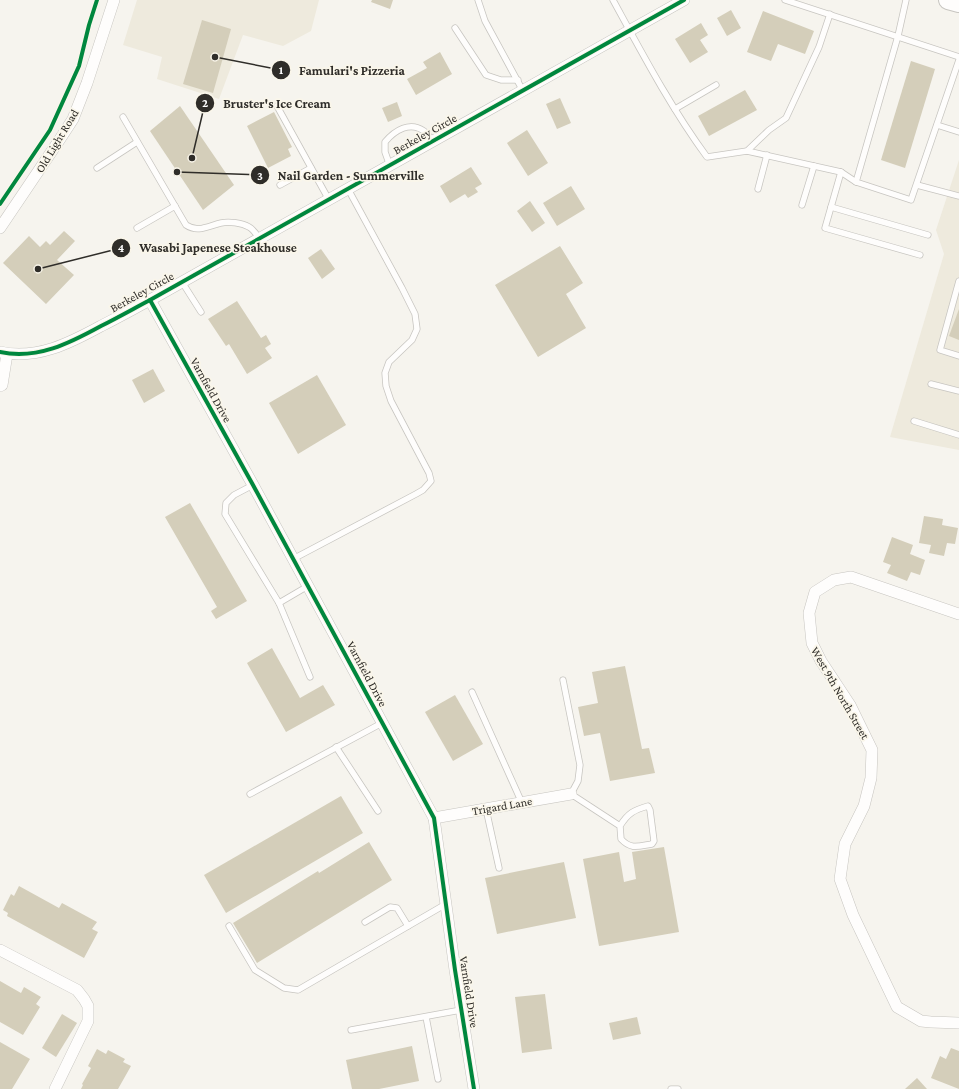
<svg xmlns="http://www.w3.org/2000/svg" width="959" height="1089" font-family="'Crimson Pro',serif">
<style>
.built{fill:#eeeadd}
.building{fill:#d4ceba}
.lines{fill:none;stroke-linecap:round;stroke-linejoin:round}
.lane-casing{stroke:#c7c5c0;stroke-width:7}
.street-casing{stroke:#c7c5c0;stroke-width:12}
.primary-casing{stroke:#c7c5c0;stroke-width:20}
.lane{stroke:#fefdfc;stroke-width:5.5}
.street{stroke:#fefdfc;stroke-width:11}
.primary{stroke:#fefdfc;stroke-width:18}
.cycleway-casing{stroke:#faf6ea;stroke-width:6}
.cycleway{stroke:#00873e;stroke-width:4}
.labels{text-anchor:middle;stroke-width:3.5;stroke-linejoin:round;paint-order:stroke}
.street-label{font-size:12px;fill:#2f2d29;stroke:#faf6ea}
.leader{fill:none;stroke:#2f2d29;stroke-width:1.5}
.callout-dot{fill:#2f2d29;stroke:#faf6ea;stroke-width:1.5}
.mark-label{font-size:12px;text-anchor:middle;font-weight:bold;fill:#fff}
.callout-label{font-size:13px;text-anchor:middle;font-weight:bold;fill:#2f2d29;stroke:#faf6ea;stroke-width:3.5;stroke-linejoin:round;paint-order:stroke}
</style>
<rect width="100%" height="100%" fill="#f6f4ee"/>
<g class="built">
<path d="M137 0H319L311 31 283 46 243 35 219 99 157 79 162 57 123 45Z"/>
<path d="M959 160V450L890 437 944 254 936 230Z"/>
</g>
<g class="building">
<path d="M372 0H393L390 9 371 2Z"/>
<path d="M731 10 741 28 727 36 717 18Z"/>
<path d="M763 11 814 31 805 54 778 44 771 61 747 52Z"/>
<path d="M202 20 231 29 213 93 183 84Z"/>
<path d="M701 23 708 35 700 40 708 52 690 63 675 39Z"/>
<path d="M440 52 452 74 416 95 407 79 427 68 423 62Z"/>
<path d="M911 61 935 69 905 168 881 160Z"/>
<path d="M745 90 757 110 709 136 698 116Z"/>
<path d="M560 98 571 123 557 129 546 104Z"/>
<path d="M397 102 402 116 388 122 382 108Z"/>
<path d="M180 106 234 185 203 210 150 131Z"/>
<path d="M274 112 292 147 288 149 291 156 268 168 247 126Z"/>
<path d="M527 130 548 163 528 176 507 143Z"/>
<path d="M471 167 482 184 475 188 478 192 468 198 465 194 450 203 440 186Z"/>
<path d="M571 186 585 209 557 226 543 203Z"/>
<path d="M530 201 545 223 532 232 517 211Z"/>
<path d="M64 231 75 241 57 260 74 275 46 304 3 263 29 236 40 247 46 241 50 245Z"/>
<path d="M560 246 583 283 566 294 586 328 538 357 495 285Z"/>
<path d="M321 249 335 269 322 279 308 258Z"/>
<path d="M237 301 261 338 266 335 271 344 265 348 272 358 247 374 229 344 226 346 208 319Z"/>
<path d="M959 309V340L949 336Z"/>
<path d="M153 369 165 391 144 403 132 380Z"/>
<path d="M317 375 346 425 298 454 269 403Z"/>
<path d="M190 503 247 601 216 619 211 611 217 607 165 517Z"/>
<path d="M924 516 943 519 942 525 958 528 955 544 947 543 944 556 929 553 931 545 919 543Z"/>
<path d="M892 537 913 545 910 554 925 560 920 575 911 572 907 581 887 573 891 565 883 562Z"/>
<path d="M272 648 300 698 323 685 335 705 286 732 247 663Z"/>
<path d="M625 666 642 749 649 748 655 773 610 781 600 733 584 736 578 707 598 703 592 672Z"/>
<path d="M455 695 483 744 453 761 425 712Z"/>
<path d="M341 796 363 833 226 913 204 875Z"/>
<path d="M369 842 392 880 257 963 233 923 318 871 319 873Z"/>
<path d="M664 847 679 932 599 946 583 859 619 852 624 882 636 879 632 852Z"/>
<path d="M564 862 576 918 497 934 485 878Z"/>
<path d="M19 886 59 908 62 903 97 922 92 929 98 932 84 958 7 916 8 913 3 910 11 894 14 896Z"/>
<path d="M0 981 21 993 24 987 41 997 36 1004 40 1007 23 1035 0 1022Z"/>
<path d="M545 994 552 1049 522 1053 515 997Z"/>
<path d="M62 1014 77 1023 56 1057 42 1048Z"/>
<path d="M637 1017 641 1034 613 1040 609 1023Z"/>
<path d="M0 1042 30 1059 12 1089H0Z"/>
<path d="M412 1046 419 1081 379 1089H352L346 1060Z"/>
<path d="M951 1048 959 1051V1089L931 1078 940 1056 946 1059Z"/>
<path d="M97 1049 106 1054 108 1050 125 1059 123 1062 131 1066 118 1089H81L83 1085 82 1084 91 1068 88 1066Z"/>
<path d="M917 1078 927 1089H905Z"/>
</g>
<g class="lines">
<defs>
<g id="lane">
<path d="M478 0 485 21 523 91"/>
<path d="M613 0C642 53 671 108 707 157L747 151 769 130 786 118 819 47 830 14"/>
<path d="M785 0 959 57"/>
<path d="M906 0 898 36 856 182 911 200 959 60"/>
<path d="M455 28 486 75 501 80H518"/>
<path d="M277 106 329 200"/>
<path d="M675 109 716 85"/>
<path d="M123 117 186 225C198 233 208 226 221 223 229 221 242 223 249 227 253 229 257 235 260 239"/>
<path d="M937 125 959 132"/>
<path d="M747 151 841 172"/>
<path d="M390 166 385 152V142C395 130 410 121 424 131 428 134 430 138 433 141"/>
<path d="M97 168 137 142"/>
<path d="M856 182 841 172 825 228 920 255"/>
<path d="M280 185 311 168"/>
<path d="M917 185 959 196"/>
<path d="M758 189 767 155"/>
<path d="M802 205 814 166"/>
<path d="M831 207 928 235"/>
<path d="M137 228 175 206"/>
<path d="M959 281 940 350 959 356"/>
<path d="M182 282 201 312"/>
<path d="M931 384 959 391"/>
<path d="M914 421 959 435"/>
<path d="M253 485 234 495 226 503 225 514 279 603 310 677"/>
<path d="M293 559 416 494 423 490 431 481 429 473 391 401 386 386 385 373 389 362 412 340 417 329 415 314 402 288 348 189"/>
<path d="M279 603 308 586"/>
<path d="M563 680 580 765 578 781 571 794 620 826 621 839C631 850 639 846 652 844L654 841 650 810 648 806C634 810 628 813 620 826"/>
<path d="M472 692 522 803"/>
<path d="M336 747 378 811"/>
<path d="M250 794 382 723"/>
<path d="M486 809 499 868"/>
<path d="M365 922 390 907 397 908 408 926"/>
<path d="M229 926 255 970 284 988 298 990 446 904"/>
<path d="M426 1017 438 1079"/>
<path d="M351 1030 461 1010"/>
<path d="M671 1089H678"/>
</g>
<g id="street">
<path d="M0 228 60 139 73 119 87 83 114 0"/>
<path d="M150 300 253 485 434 818 455 970 474 1089"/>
<path d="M0 352C37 360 70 343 101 326 117 318 133 309 150 300L684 0"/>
<path d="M0 386 2 385 7 354"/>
<path d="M959 614 851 577 834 580 815 592 809 613 812 643 821 661 850 705 872 750 871 778 864 806 845 844 840 879 853 915 897 1007 921 1021 931 1022 959 1023"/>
<path d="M434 818 571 794"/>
<path d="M0 950 77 990 84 999 88 1006V1021L55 1089"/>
</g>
<path id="primary" d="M948 0 959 3"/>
</defs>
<use href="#lane" class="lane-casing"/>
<use href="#street" class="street-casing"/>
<use href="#primary" class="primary-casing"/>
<use href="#lane" class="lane"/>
<use href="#street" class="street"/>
<use href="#primary" class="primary"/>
<defs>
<g id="cycleway">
<path d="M0 204 50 130 79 66 89 25 97 0"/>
<path d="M150 300 253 485 434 818 455 970 474 1089"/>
<path d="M0 352C37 360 70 343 101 326 117 318 133 309 150 300L684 0"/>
</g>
</defs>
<use href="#cycleway" class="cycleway-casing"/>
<use href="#cycleway" class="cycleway"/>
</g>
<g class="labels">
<g class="street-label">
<text transform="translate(425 134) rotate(-29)" y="4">Berkeley Circle</text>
<text transform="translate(57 141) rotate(-59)" y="4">Old Light Road</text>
<text transform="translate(142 292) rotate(-29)" y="4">Berkeley Circle</text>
<text transform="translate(211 390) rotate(61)" y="4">Varnfield Drive</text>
<text transform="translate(367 674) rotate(62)" y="4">Varnfield Drive</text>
<text transform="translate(840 693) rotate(60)" y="4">West 9th North Street</text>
<text transform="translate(502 806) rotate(-10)" y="4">Trigard Lane</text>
<text transform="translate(469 992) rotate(81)" y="4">Varnfield Drive</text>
</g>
</g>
<path class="leader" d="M215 57L281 70M192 158L205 103M177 172L260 175M38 269L121 248"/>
<g class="callout-dot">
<circle cx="215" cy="57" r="4"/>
<circle cx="192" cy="158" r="4"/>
<circle cx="177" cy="172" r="4"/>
<circle cx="38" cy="269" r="4"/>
<circle cx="281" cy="70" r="10"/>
<circle cx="205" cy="103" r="10"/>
<circle cx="260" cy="175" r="10"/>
<circle cx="121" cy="248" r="10"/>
</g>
<g class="mark-label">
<text x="281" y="74">1</text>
<text x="205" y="107">2</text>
<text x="260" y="180">3</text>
<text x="121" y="252">4</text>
</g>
<g class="callout-label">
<text x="352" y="75">Famulari's Pizzeria</text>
<text x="277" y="108">Bruster's Ice Cream</text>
<text x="351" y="180">Nail Garden - Summerville</text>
<text x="218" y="252">Wasabi Japenese Steakhouse</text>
</g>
</svg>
